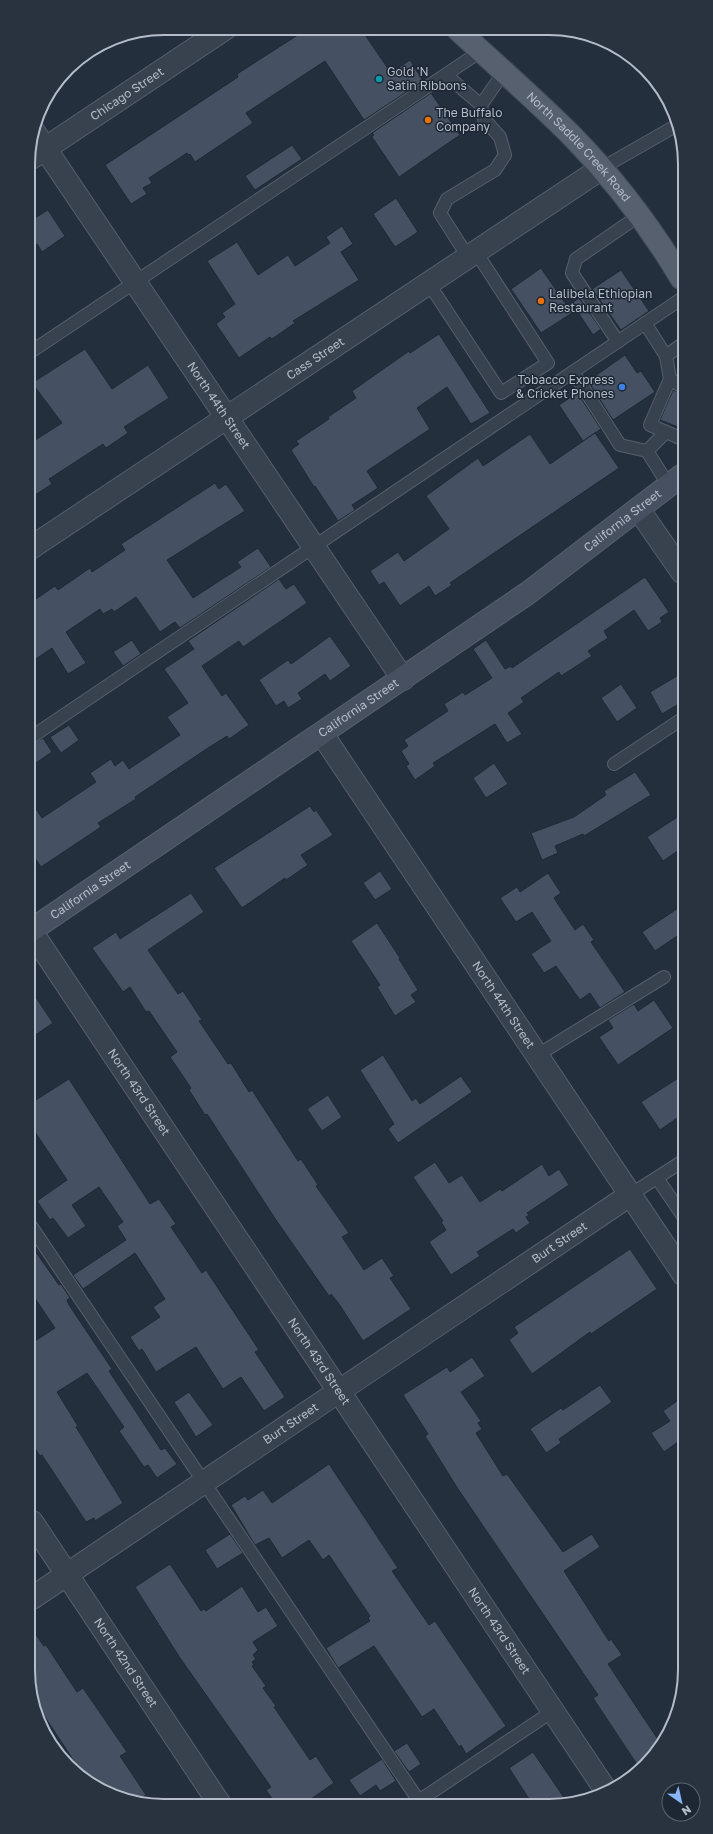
<svg xmlns="http://www.w3.org/2000/svg" width="713" height="1834" font-family="'Golos Text',sans-serif">
<style>
.building{fill:#455162;stroke:#1f2835}
.lines{fill:none;stroke-linecap:round;stroke-linejoin:round}
.lane-casing{stroke:#565f6c;stroke-width:14}
.street-casing{stroke:#565f6c;stroke-width:24}
.secondary-casing{stroke:#565f6c;stroke-width:24}
.primary-casing{stroke:#414a57;stroke-width:24}
.lane{stroke:#38414e;stroke-width:12}
.street{stroke:#38414e;stroke-width:22}
.secondary{stroke:#465061;stroke-width:22}
.primary{stroke:#56606e;stroke-width:22}
.culture-dot{fill:#0f9aa8;stroke:#1d2633;stroke-width:1.5}
.food-dot{fill:#e8710a;stroke:#1d2633;stroke-width:1.5}
.shop-dot{fill:#3f7fe0;stroke:#1d2633;stroke-width:1.5}
.labels{text-anchor:middle;stroke-width:3;stroke-linejoin:round;paint-order:stroke}
.poi-label{font-size:12px;fill:#b4bcc9;stroke:#1d2633;text-anchor:start}
.street-label{font-size:12px;fill:#b4bcc9;stroke:#1d2633}
.rim{fill:none;stroke:#b4bcc9;stroke-width:2}
</style>
<rect width="100%" height="100%" fill="#242f3e"/>
<g class="building">
<path d="M307 29H361L391 73 410 60 423 81 364 120 325 61 246 113 253 123 195 162 190 154 189 155 187 153 149 178 152 183 143 188 147 194 131 204 105 165 238 77 237 74Z"/>
<path d="M431 93 460 135 399 177 372 137 374 135 372 133Z"/>
<path d="M292 145 302 159 255 190 245 176Z"/>
<path d="M396 198 418 232 395 247 373 214Z"/>
<path d="M48 210 65 236 42 252 37 244 29 249 28 222Z"/>
<path d="M342 226 353 244 341 252 359 280 293 321 295 323 272 339 270 337 239 358 216 324 225 317 222 313 235 304 207 261 237 242 258 275 288 255 295 266 330 243 326 237Z"/>
<path d="M541 268 572 313 541 333 511 289Z"/>
<path d="M621 270 649 311 621 330 592 289Z"/>
<path d="M579 298 601 329 593 335 572 303Z"/>
<path d="M439 334 490 413 471 424 447 387 417 408 430 429 367 471 378 488 352 505 355 510 338 521 315 486 314 487 291 450 299 444 296 441 329 419 328 417 356 398 352 391 409 351 410 353Z"/>
<path d="M85 349 112 389 148 365 169 398 124 427 128 433 106 448 103 444 49 479 52 484 29 499V444L62 423 32 383Z"/>
<path d="M625 355 637 373 641 371 655 392 613 420 588 381Z"/>
<path d="M575 389 601 429 583 441 559 405 574 395 572 392Z"/>
<path d="M673 390 681 393V428L660 420Z"/>
<path d="M595 433 619 468 450 583 452 585 435 596 429 586 400 606 384 582 379 585 370 571 398 552 404 561 449 529 426 496 478 458 483 466 530 434 550 464Z"/>
<path d="M215 483 219 489 226 484 245 511 167 560 193 598 241 567 237 562 258 548 271 567 180 628 175 622 160 632 136 597 114 612 112 609 103 614 100 609 66 632 86 663 68 674 52 648 30 663V603L55 586 58 590 90 568 92 572 125 550 121 544Z"/>
<path d="M645 577 669 612 660 618 662 622 648 631 634 610 604 631 608 638 588 651 592 656 561 676 559 672 521 698 524 702 508 713 522 734 507 743 495 724 433 763 435 766 415 780 406 766 409 764 401 751 408 746 404 740 448 711 444 704 463 692 465 695 492 678 473 649 486 640 505 669 511 666 512 668Z"/>
<path d="M279 579 286 589 294 584 307 603 243 647 239 641 202 666 222 696 226 693 249 725 229 739 227 736 208 748 135 797 136 799 98 823 101 827 41 867 30 851V800L42 818 96 782 90 773 111 759 115 766 123 760 129 769 180 735 167 717 188 703 164 669 194 649 188 641Z"/>
<path d="M330 636 351 666 330 681 325 674 298 693 302 699 288 708 284 701 276 706 259 680 288 660 291 664Z"/>
<path d="M132 640 141 654 123 666 113 652Z"/>
<path d="M682 673V702L662 714 650 692Z"/>
<path d="M621 684 637 708 617 722 601 698Z"/>
<path d="M69 725 79 740 61 753 50 737Z"/>
<path d="M43 738 52 752 30 767V745Z"/>
<path d="M494 763 508 784 486 798 473 778Z"/>
<path d="M635 772 651 795 584 836 583 834 555 846 558 853 542 860 531 833 574 817 606 795 604 791Z"/>
<path d="M310 806 314 812 316 810 333 835 301 855 308 865 286 880 285 878 242 908 214 868Z"/>
<path d="M682 814V848L663 861 647 837Z"/>
<path d="M380 871 392 889 375 900 363 883Z"/>
<path d="M548 873 561 893 554 898 575 930 583 924 594 940 591 942 625 992 600 1008 590 993 580 1000 556 966 544 973 531 954 551 941 532 912 516 922 500 898 517 887 520 892Z"/>
<path d="M191 893 204 912 148 950 178 994 183 991 202 1020 199 1021 228 1064 231 1063 249 1092 252 1090 298 1161 301 1159 318 1185 316 1186 349 1233 342 1237 364 1270 382 1258 394 1276 390 1278 411 1309 363 1341 339 1304 331 1294 329 1296 276 1220 207 1114 205 1115 189 1090 191 1088 170 1057 177 1052 149 1011 146 1012 130 987 123 992 92 948 116 932 120 939Z"/>
<path d="M683 905V932L655 951 642 932Z"/>
<path d="M377 923 400 958 399 959 418 990 411 995 416 1002 395 1016 377 987 380 985 351 941Z"/>
<path d="M31 990 53 1023 31 1038Z"/>
<path d="M654 1000 673 1028 618 1065 599 1037 613 1028 608 1020 634 1004 638 1011Z"/>
<path d="M383 1055 412 1101 416 1098 420 1104 461 1076 472 1092 398 1143 388 1129 394 1124 360 1070Z"/>
<path d="M683 1075V1114L660 1130 641 1102Z"/>
<path d="M69 1079 150 1204 159 1199 176 1224 171 1227 202 1273 206 1270 259 1350 255 1352 285 1397 264 1411 241 1377 223 1389 196 1347 156 1372 142 1349 139 1351 130 1337 160 1317 153 1307 165 1299 135 1253 83 1289 73 1275 126 1240 117 1226 123 1222 99 1187 72 1205 86 1226 68 1238 53 1218 50 1220 37 1201 67 1180 31 1126V1103Z"/>
<path d="M328 1095 342 1117 322 1131 307 1109Z"/>
<path d="M435 1162 449 1183 462 1175 480 1202 500 1189 502 1191 542 1164 549 1176 559 1169 569 1185 527 1213 529 1215 526 1217 530 1223 516 1233 513 1229 477 1252 480 1256 451 1275 429 1242 446 1230 441 1222 443 1221 413 1177Z"/>
<path d="M31 1245 59 1285 61 1284 70 1298 67 1300 69 1305 112 1369 109 1371 161 1450 165 1448 177 1464 157 1478 148 1465 144 1467 119 1431 124 1427 87 1373 57 1392 78 1426 76 1427 123 1503 95 1521 94 1518 86 1522 42 1455 40 1456 32 1444V1343L55 1328 32 1294Z"/>
<path d="M630 1249 657 1289 591 1334 590 1332 532 1374 509 1340 518 1333 514 1327Z"/>
<path d="M472 1357 485 1376 461 1392 481 1421 478 1423 482 1429 476 1433 503 1476 507 1474 563 1552 592 1534 600 1547 564 1571 609 1641 611 1639 622 1655 608 1664 661 1744 652 1760 640 1769 593 1698 598 1695 458 1489 425 1436 428 1434 403 1395 447 1367 450 1372Z"/>
<path d="M600 1385 612 1402 559 1439 561 1443 546 1453 530 1429 561 1408 563 1410Z"/>
<path d="M189 1392 213 1425 196 1437 174 1402Z"/>
<path d="M684 1396V1442L682 1439 664 1452 651 1433 670 1421 663 1411Z"/>
<path d="M329 1464 398 1568 392 1571 429 1625 435 1621 506 1726 466 1754 461 1745 459 1747 434 1709 422 1717 374 1646 338 1668 326 1648 370 1621 368 1618 370 1616 329 1555 323 1560 309 1540 282 1558 269 1538 255 1545 231 1505 245 1496 248 1500 263 1490 272 1503Z"/>
<path d="M230 1534 243 1553 217 1569 205 1550Z"/>
<path d="M170 1564 201 1611 204 1609 206 1611 242 1586 258 1612 266 1607 278 1626 253 1642 258 1650 253 1655 256 1659 252 1662 254 1665 252 1666 266 1686 263 1688 276 1706 274 1707 310 1760 316 1756 334 1783 305 1803H275L266 1790 271 1787 180 1658 135 1587Z"/>
<path d="M32 1629 44 1646 46 1645 77 1692 83 1688 127 1752 120 1756 146 1795 135 1802 78 1774 71 1764 74 1762 70 1755 33 1699Z"/>
<path d="M407 1743 421 1764 409 1772 394 1751Z"/>
<path d="M533 1752 567 1802H531L509 1768Z"/>
<path d="M382 1759 396 1781 380 1791 376 1785 360 1796 349 1780Z"/>
</g>
<g class="lines">
<defs>
<g id="lane">
<path d="M446 75 481 105"/>
<path d="M602 168 679 124"/>
<path d="M468 257 440 213 447 199 495 170 505 155 500 137 484 119 481 105 504 72"/>
<path d="M429 284 501 393 548 363 476 252"/>
<path d="M645 323 666 356 681 345"/>
<path d="M618 342 572 273 576 259 640 215"/>
<path d="M29 353 481 51"/>
<path d="M666 356 670 379 650 425 680 438 681 436"/>
<path d="M573 372 620 445 647 451 666 432"/>
<path d="M670 379 681 386"/>
<path d="M647 451 669 486"/>
<path d="M30 738 681 299"/>
<path d="M614 764 682 719"/>
<path d="M536 1056 664 977"/>
<path d="M657 1178 683 1216"/>
<path d="M630 1195 683 1161"/>
<path d="M31 1226 419 1801"/>
<path d="M417 1802 553 1711"/>
</g>
<g id="street">
<path id="s1" d="M34 132 403 679"/>
<path id="s2" d="M28 160 226 28"/>
<path d="M639 510 682 572"/>
<path id="s3" d="M29 549 602 168"/>
<path id="s4" d="M322 734 684 1275"/>
<path id="s5" d="M31 931 607 1792"/>
<path id="s6" d="M32 1522 219 1803"/>
<path id="s7" d="M32 1598 630 1195"/>
</g>
<g id="secondary">
<path id="s8" d="M30 931 528 593 681 476"/>
</g>
<g id="primary">
<path id="s9" d="M458 30C496 65 535 99 572 136 614 179 650 226 681 278"/>
</g>
</defs>
<use href="#lane" class="lane-casing"/>
<use href="#street" class="street-casing"/>
<use href="#secondary" class="secondary-casing"/>
<use href="#primary" class="primary-casing"/>
<use href="#lane" class="lane"/>
<use href="#street" class="street"/>
<use href="#secondary" class="secondary"/>
<use href="#primary" class="primary"/>
</g>
<circle class="culture-dot" cx="379" cy="79" r="4"/>
<g class="food-dot">
<circle cx="428" cy="120" r="4"/>
<circle cx="541" cy="301" r="4"/>
</g>
<circle class="shop-dot" cx="622" cy="387" r="4"/>
<g class="labels">
<g class="poi-label">
<text x="387" y="76">Gold 'N<tspan x="387" dy="14">Satin Ribbons</tspan></text>
<text x="436" y="117">The Buffalo<tspan x="436" dy="14">Company</tspan></text>
<text x="549" y="298">Lalibela Ethiopian<tspan x="549" dy="14">Restaurant</tspan></text>
<text x="614" y="384" text-anchor="end">Tobacco Express<tspan x="614" dy="14">&amp; Cricket Phones</tspan></text>
</g>
<g class="street-label">
<text dy="4" stroke="none"><textPath href="#s2" startOffset="119">Chicago Street</textPath></text>
<text dy="4" stroke="none"><textPath href="#s9" startOffset="168">North Saddle Creek Road</textPath></text>
<text dy="4" stroke="none"><textPath href="#s3" startOffset="344">Cass Street</textPath></text>
<text dy="4" stroke="none"><textPath href="#s1" startOffset="330">North 44th Street</textPath></text>
<text dy="4" stroke="none"><textPath href="#s8" startOffset="721">California Street</textPath></text>
<text dy="4" stroke="none"><textPath href="#s8" startOffset="397">California Street</textPath></text>
<text dy="4" stroke="none"><textPath href="#s8" startOffset="73">California Street</textPath></text>
<text dy="4" stroke="none"><textPath href="#s4" startOffset="326">North 44th Street</textPath></text>
<text dy="4" stroke="none"><textPath href="#s5" startOffset="194">North 43rd Street</textPath></text>
<text dy="4" stroke="none"><textPath href="#s7" startOffset="636">Burt Street</textPath></text>
<text dy="4" stroke="none"><textPath href="#s5" startOffset="518">North 43rd Street</textPath></text>
<text dy="4" stroke="none"><textPath href="#s7" startOffset="312">Burt Street</textPath></text>
<text dy="4" stroke="none"><textPath href="#s5" startOffset="842">North 43rd Street</textPath></text>
<text dy="4" stroke="none"><textPath href="#s6" startOffset="169">North 42nd Street</textPath></text>
</g>
</g>
<path d="M0 0H713V1834H0ZM164 35H549A129 129 0 0 1 678 164V1670A129 129 0 0 1 549 1799H164A129 129 0 0 1 35 1670V164A129 129 0 0 1 164 35Z" fill="#29323f" fill-rule="evenodd"/>
<path class="rim" d="M164 35H549A129 129 0 0 1 678 164V1670A129 129 0 0 1 549 1799H164A129 129 0 0 1 35 1670V164A129 129 0 0 1 164 35Z"/>
<g transform="translate(681 1802) rotate(146)"><circle r="19" fill="#1d2633" stroke="#59626f"/>
<path d="M0-3L7 15L0 10L-7 15Z" fill="#8ab4f8"/>
<text y="-6" font-size="11" font-weight="bold" text-anchor="middle" fill="#b4bcc9">N</text>
</g>
</svg>
